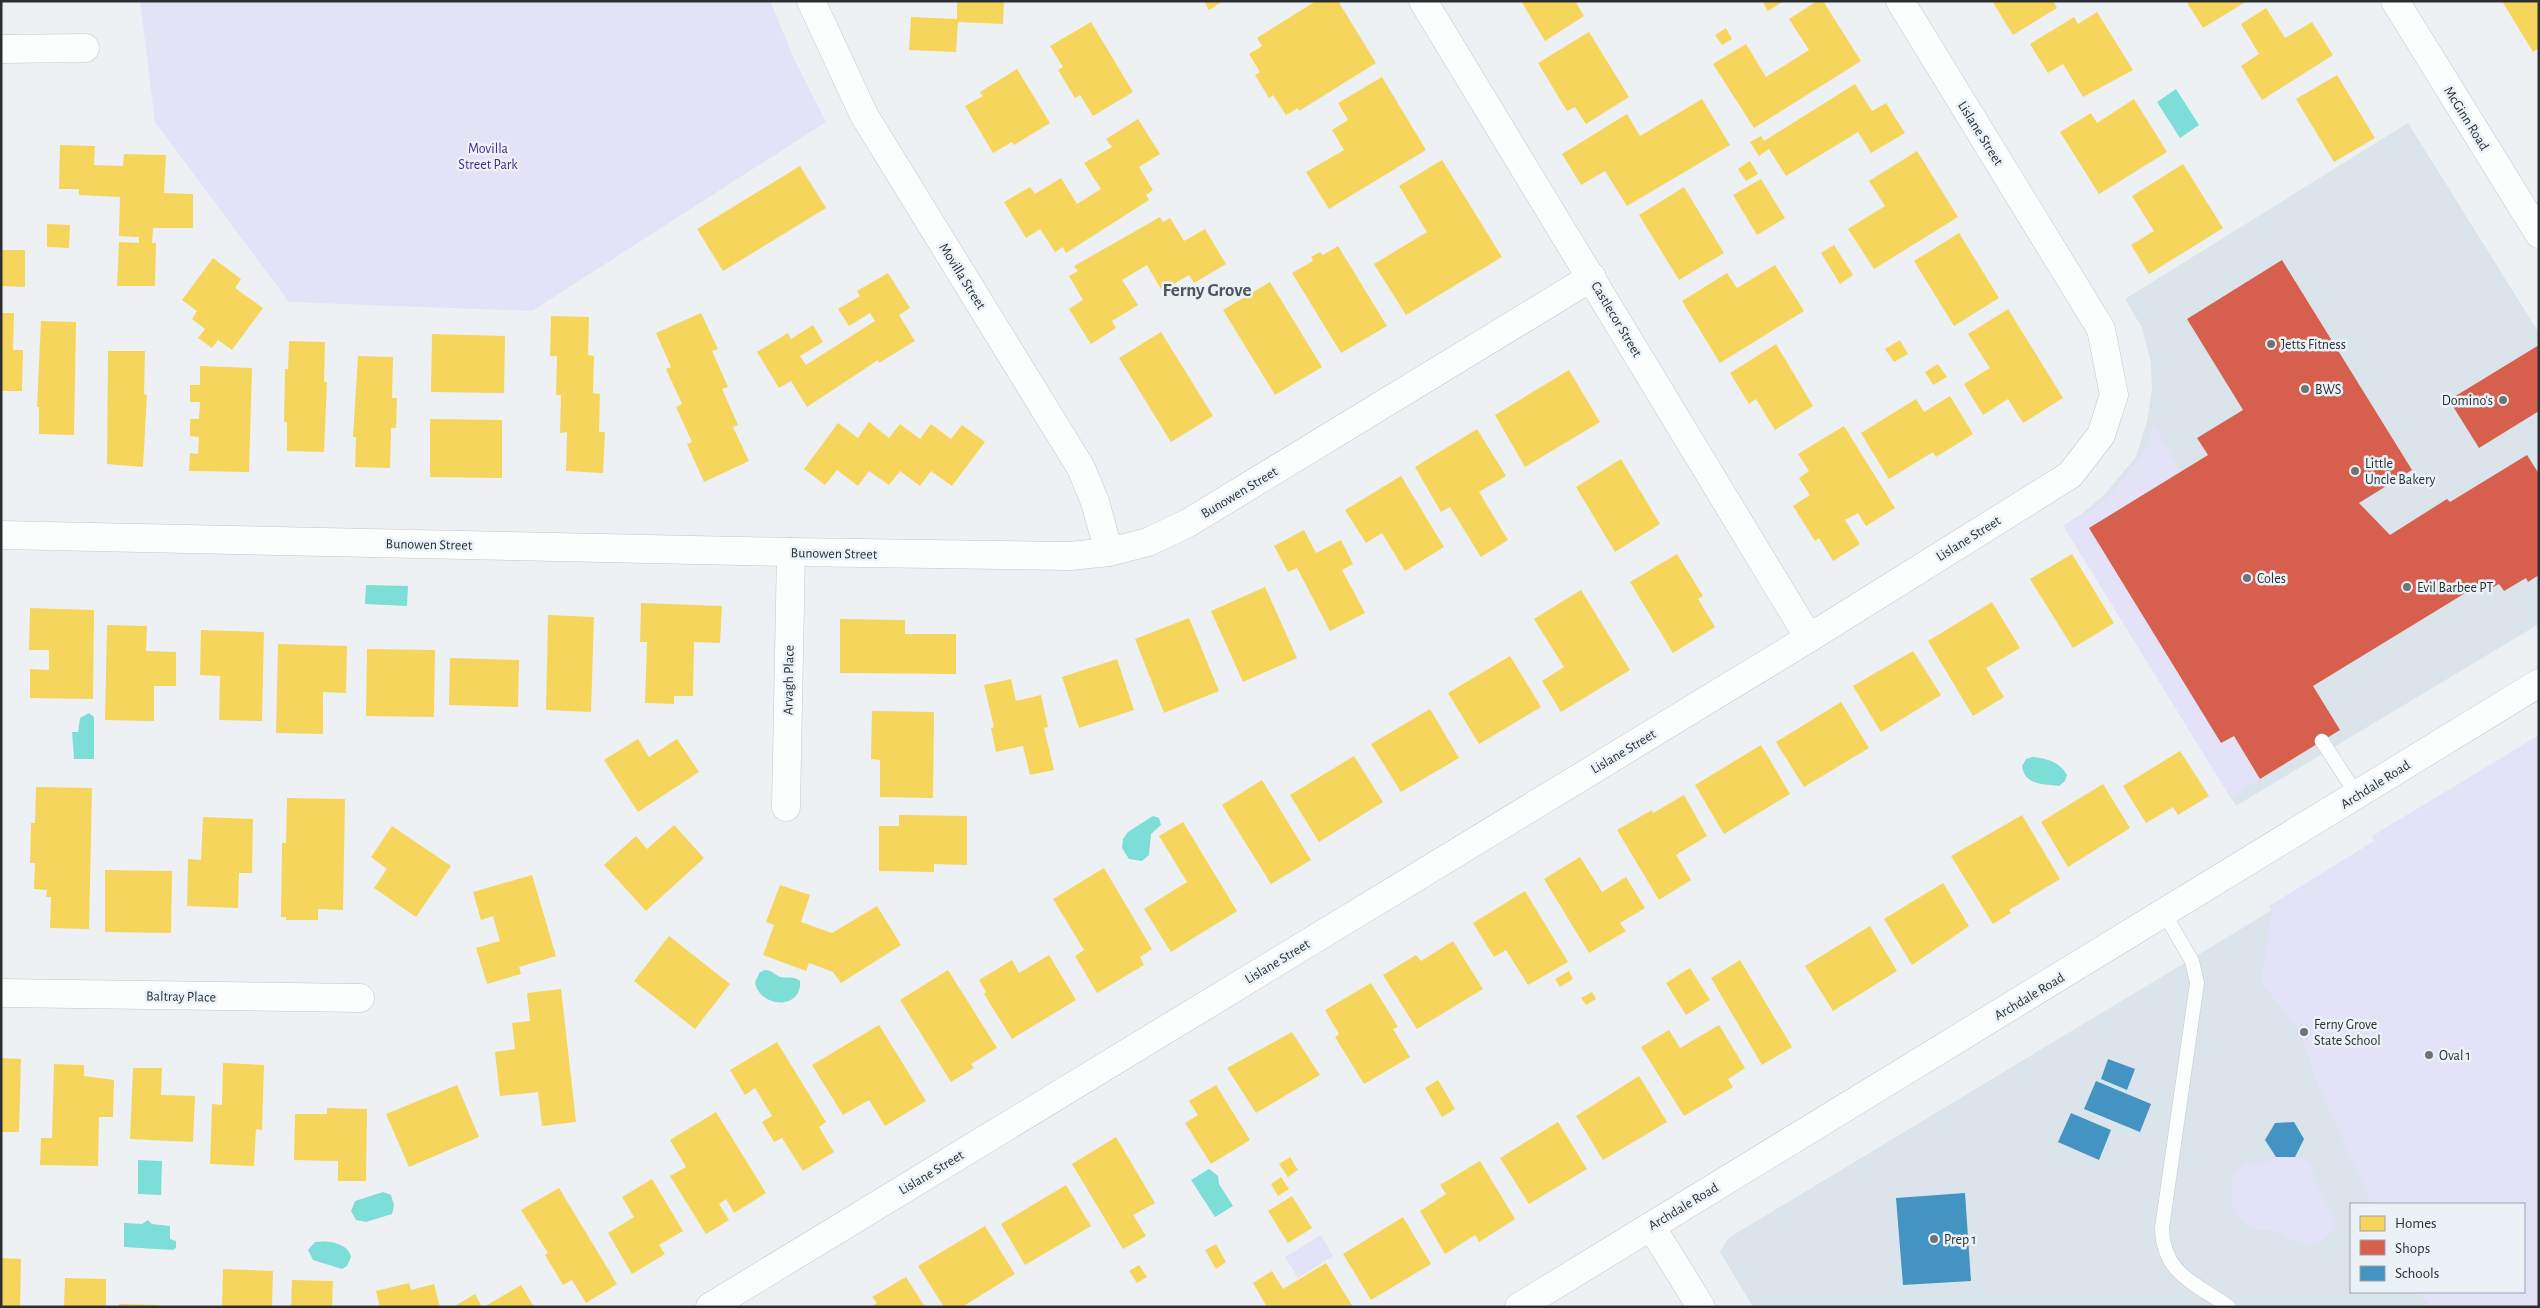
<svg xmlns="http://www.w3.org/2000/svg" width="2540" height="1308" font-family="'Alegreya Sans',sans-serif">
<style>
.built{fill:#dbe4ea;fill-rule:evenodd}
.green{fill:#e4e2f6}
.water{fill:#7cded6}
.homes{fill:#f6d55c}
.shops{fill:#d6604d}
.schools{fill:#4393c3}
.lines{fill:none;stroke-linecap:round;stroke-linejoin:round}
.service-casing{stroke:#c4c7ca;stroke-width:15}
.minor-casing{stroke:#c4c7ca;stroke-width:29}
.tertiary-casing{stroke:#c4c7ca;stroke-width:29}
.service{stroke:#fcfdfd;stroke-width:14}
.minor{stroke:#fcfdfd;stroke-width:28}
.tertiary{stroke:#fcfdfd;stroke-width:28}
.poi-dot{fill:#707375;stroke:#eaf2f8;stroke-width:2}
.labels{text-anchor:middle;stroke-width:5;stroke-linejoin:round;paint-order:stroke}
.street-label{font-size:14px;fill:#2c2f31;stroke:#eaf2f8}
.park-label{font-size:14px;fill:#492a89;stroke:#eaf2f8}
.poi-label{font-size:14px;fill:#2c2f31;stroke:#eaf2f8;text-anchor:start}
.district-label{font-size:19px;font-weight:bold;fill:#4f555a;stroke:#eaf2f8}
</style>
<rect width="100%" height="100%" fill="#eef1f4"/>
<g class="built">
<path d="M2408 123 2539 333V624L2236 806 2064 525 2082 514 2105 494 2136 457 2147 421 2152 389 2151 363 2142 328 2125 299Z"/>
<path d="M2539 745V1307H1753L1720 1252 1728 1238 2231 935ZM2351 1204H2524V1292H2351Z"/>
</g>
<g class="green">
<path d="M140 1H770L795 61 826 122 532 311 289 302 155 122Z"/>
<path d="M2153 424 2181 471 2089 528 2221 743 2234 736 2260 779 2230 797 2064 527 2099 505 2118 486 2149 444Z"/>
<path d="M2539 735V1307H2432L2416 1292H2524V1204H2372L2316 1080 2300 1032 2261 982 2272 911 2269 906 2374 841 2372 836Z"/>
<path d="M2274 1157C2314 1156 2307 1158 2320 1191 2324 1202 2333 1210 2336 1222 2333 1238 2312 1250 2296 1243 2289 1240 2284 1234 2276 1231 2268 1228 2258 1233 2250 1228 2230 1217 2226 1187 2237 1170L2248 1163 2263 1164Z"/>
<path d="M1321 1235 1333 1256 1298 1278 1285 1257Z"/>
</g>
<g class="water">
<path d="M2176 89 2199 125 2180 138 2157 102Z"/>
<path d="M366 585 408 586 407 606 365 604Z"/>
<path d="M89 713 94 717V759H74L72 732H78L80 718Z"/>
<path d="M2032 757C2046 758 2060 762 2067 775L2065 781 2059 786C2044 784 2025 786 2022 766L2026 759Z"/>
<path d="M1153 816 1159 818 1161 825 1151 834 1149 855 1142 861 1129 859 1122 848 1123 839 1128 832Z"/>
<path d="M765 970C772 970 774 974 780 977 788 979 793 975 800 981 802 1011 759 1008 755 982L760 972Z"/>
<path d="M138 1160 162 1161 161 1195 138 1194Z"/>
<path d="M1209 1169 1218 1176 1219 1184 1233 1206 1215 1217 1191 1180Z"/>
<path d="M383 1192 391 1195 394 1205 392 1214 366 1222 356 1220 351 1211 355 1201Z"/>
<path d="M148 1220 152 1224 170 1226V1239L176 1241V1248L173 1250 124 1247V1223L142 1224Z"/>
<path d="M315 1242C328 1240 348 1243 351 1257L347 1266 342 1269 313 1260 308 1250Z"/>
</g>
<g class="homes">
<path d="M957 1H1004L1003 24 958 22 956 52 909 50 911 17 957 19Z"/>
<path d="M1204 1H1223L1209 10Z"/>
<path d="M1316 1H1338L1376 63 1299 111 1298 108 1286 115 1273 95 1269 98 1255 75 1260 72 1249 54 1262 46 1257 38Z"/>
<path d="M1521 1H1575L1584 16 1545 41Z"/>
<path d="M1762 1H1784L1768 11Z"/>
<path d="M1817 1H1823L1861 61 1754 128 1713 64 1746 44 1766 77 1809 50 1789 19Z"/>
<path d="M1992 1H2053L2057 8 2013 35Z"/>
<path d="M2186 1H2247L2203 28Z"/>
<path d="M2502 1H2539V48L2533 52Z"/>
<path d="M2266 8 2285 38 2312 22 2333 55 2262 100 2241 66 2259 54 2241 24Z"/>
<path d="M2097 12 2133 70 2083 97 2063 64 2048 73 2030 44 2074 17 2078 24Z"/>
<path d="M1091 22 1133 92 1093 116 1080 95 1075 98 1058 70 1063 67 1050 46Z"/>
<path d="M1726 28 1732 39 1722 45 1715 35Z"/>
<path d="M1589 32 1629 97 1586 124 1575 107 1567 111 1538 63Z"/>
<path d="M1017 69 1050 123 1014 145 1012 142 993 153 965 106 983 96 980 92Z"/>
<path d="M2337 75 2375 138 2334 162 2296 99Z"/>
<path d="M1382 77 1426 150 1329 209 1306 172 1344 150 1332 130 1348 120 1338 103Z"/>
<path d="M1855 84 1872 111 1886 103 1905 133 1871 153 1858 132 1786 176 1769 149 1759 156 1750 142 1761 136 1764 141Z"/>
<path d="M1702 99 1730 145 1627 206 1605 171 1581 185 1562 154 1627 114 1640 136Z"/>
<path d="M2134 99 2167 152 2099 194 2060 132 2091 113 2097 123Z"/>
<path d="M1138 119 1160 154 1139 167 1153 190 1146 195 1149 200 1066 253 1063 247 1055 252 1040 229 1026 238 1004 202 1030 187 1035 194 1061 178 1077 204 1101 189 1084 163 1112 147 1106 139Z"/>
<path d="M60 145 95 146 94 165 123 166 124 154 166 155 164 193 193 194V228H153L152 243H156L155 286H117L119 242 139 243V237L119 236 120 197 79 195V189H59Z"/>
<path d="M1917 151 1958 217 1874 269 1848 229 1885 206 1869 181Z"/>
<path d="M1442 160 1502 257 1406 315 1374 264 1427 232 1399 186Z"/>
<path d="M1750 161 1758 174 1746 181 1738 169Z"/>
<path d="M2183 164 2223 228 2149 274 2131 245 2154 231 2132 196Z"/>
<path d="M800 166 826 208 723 271 697 229Z"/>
<path d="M1761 179 1785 218 1757 235 1733 195Z"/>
<path d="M1684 187 1724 253 1679 280 1639 215Z"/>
<path d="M1160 217 1163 222 1170 218 1184 241 1205 229 1226 264 1194 283 1189 275 1162 291 1147 265 1122 280 1138 305 1112 321 1116 328 1091 344 1069 309 1083 300 1069 276 1078 271 1074 266Z"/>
<path d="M47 224 70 225 69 248 47 247Z"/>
<path d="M1959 233 1999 298 1954 326 1914 261Z"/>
<path d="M1834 245 1853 275 1840 284 1821 253Z"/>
<path d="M1338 246 1387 326 1341 353 1292 273 1313 261 1311 257 1320 252 1323 255Z"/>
<path d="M1 250H25V287L1 286Z"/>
<path d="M213 258 241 279 235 288 263 308 232 350 218 340 212 348 198 338 205 329 192 319 197 311 182 300Z"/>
<path d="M1775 265 1804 311 1720 363 1682 301 1727 273 1737 288Z"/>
<path d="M888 273 910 308 899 315 915 341 879 363 878 360 807 407 791 381 779 388 757 352 788 333 791 339 813 325 823 342 800 356 806 365 875 321 870 313 849 326 838 309 860 296 857 291Z"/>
<path d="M1270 282 1322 367 1275 395 1223 310Z"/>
<path d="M2008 309 2063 398 2023 423 2008 399 1983 415 1964 384 1990 368 1968 334Z"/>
<path d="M1 313H14L13 350H23L22 391H1Z"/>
<path d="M701 313 718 349 712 351 728 387 722 389 738 425 733 427 749 461 704 482 687 444 692 442 676 407 682 404 666 369 671 367 656 333Z"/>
<path d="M551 316 589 317 588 355 594 356 593 393 600 394 599 432H605L603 473 566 471 567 432 560 433 561 395H556L557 356H550Z"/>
<path d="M41 321 76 322 74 435 39 434V407H37Z"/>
<path d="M1161 332 1213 416 1171 442 1119 358Z"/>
<path d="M432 334 505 336 504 393 431 392Z"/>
<path d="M1900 340 1908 354 1894 362 1885 349Z"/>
<path d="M289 341 325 342 324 382H327L324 452 287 451V422H284L285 369H288Z"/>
<path d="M1776 344 1813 406 1775 430 1756 399 1749 404 1730 373Z"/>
<path d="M108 351H145L144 394 147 395 143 467 107 464Z"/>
<path d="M358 356 393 357 392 398H397L396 428H391L390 468 355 467 356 437H353Z"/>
<path d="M1938 364 1947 377 1933 385 1925 372Z"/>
<path d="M200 366 252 368 249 472 189 471 190 453 198 454 199 437 190 436V419H199L200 402H190V385H200Z"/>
<path d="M1569 370 1600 422 1525 467 1495 415Z"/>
<path d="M1950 396 1973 434 1936 457 1933 452 1889 479 1861 433 1916 399 1924 412Z"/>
<path d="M430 419 502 420V478L430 477Z"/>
<path d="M869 422 889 438 900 424 920 439 931 424 951 439 962 425 985 442 952 486 931 471 920 486 900 471 889 485 869 471 858 486 837 470 825 485 804 469 838 423 858 438Z"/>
<path d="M1844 426 1895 508 1866 526 1858 513 1845 520 1860 544 1833 561 1819 538 1815 541 1793 506 1810 495 1799 478 1809 471 1798 454Z"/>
<path d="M1477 429 1506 476 1479 492 1508 540 1481 557 1450 507 1441 512 1415 467Z"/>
<path d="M1621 459 1660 524 1615 552 1576 487Z"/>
<path d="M1401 476 1444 547 1405 571 1382 533 1366 543 1345 510Z"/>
<path d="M1304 530 1316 553 1341 540 1353 564 1342 570 1365 613 1330 631 1297 568 1288 572 1274 546Z"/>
<path d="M1677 554 1703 596 1698 599 1715 627 1673 653 1630 582Z"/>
<path d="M2072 554 2114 623 2073 648 2030 579Z"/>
<path d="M1265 587 1297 658 1243 682 1211 611Z"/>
<path d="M1581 590 1630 670 1561 712 1542 681 1564 667 1534 619Z"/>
<path d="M1992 602 2020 648 1986 668 2004 697 1973 716 1928 641Z"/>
<path d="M641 603 722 606 720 643 694 642 693 696H674V704L645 703 647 642H640Z"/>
<path d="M30 608 94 610 93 699 30 698V669L49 670V650H29Z"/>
<path d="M548 615 594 617 591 712 546 710Z"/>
<path d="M1189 618 1219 691 1164 713 1135 639Z"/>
<path d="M840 619 905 620V634H956V674L840 673Z"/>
<path d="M107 625 147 626 146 651 176 652V686H154V721L105 720Z"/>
<path d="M201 630 264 632 262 721 219 720 220 676 200 675Z"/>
<path d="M278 644 347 646 346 693 323 692V734L276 733Z"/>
<path d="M367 649 435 650 434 717 366 716Z"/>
<path d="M1913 651 1941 695 1881 732 1853 686Z"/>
<path d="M1510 656 1541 707 1479 744 1448 693Z"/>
<path d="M450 658 519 660 518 707 449 705Z"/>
<path d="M1117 659 1134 710 1079 728 1062 677Z"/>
<path d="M1011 679 1016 701 1041 695 1048 727 1044 728 1054 770 1030 775 1023 746 996 752 991 728 994 727 984 685Z"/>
<path d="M1841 702 1869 748 1804 787 1776 742Z"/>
<path d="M1430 709 1459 758 1401 792 1371 744Z"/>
<path d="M872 711 934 712 933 798 880 797V760L871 759Z"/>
<path d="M638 739 649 757 677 739 699 772 638 812 604 760Z"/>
<path d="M1761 745 1790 794 1724 834 1695 785Z"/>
<path d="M2180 751 2209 796 2178 815 2173 807 2146 823 2123 786Z"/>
<path d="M1354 756 1383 802 1319 842 1290 795Z"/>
<path d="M1262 780 1311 860 1271 884 1222 805Z"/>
<path d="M2103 784 2130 828 2068 867 2041 822Z"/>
<path d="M36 787 92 788 89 929 50 928 51 897H46L47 890 34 889 35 863H30L31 823H35Z"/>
<path d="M1684 795 1707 836 1676 855 1691 880 1659 900 1617 830 1652 810 1653 813Z"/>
<path d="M287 798 345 799 343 910 318 909V920H286V917H281L282 843H286Z"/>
<path d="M899 815 967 816V865L934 864V872L879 871V826H899Z"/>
<path d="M2022 815 2060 879 2009 910 2011 913 1993 924 1951 856Z"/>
<path d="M203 817 253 819 252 873H239L238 908 187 906 188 859 201 860Z"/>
<path d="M1183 822 1237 911 1171 952 1144 909 1187 882 1159 836Z"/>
<path d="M674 825 704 858 646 911 604 865 636 836 647 849Z"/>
<path d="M392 826 451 866 416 917 374 888 387 869 371 857Z"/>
<path d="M1580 857 1602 892 1626 877 1645 908 1620 923 1626 931 1589 953 1544 879Z"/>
<path d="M1104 868 1152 949 1140 957 1144 965 1097 993 1075 956 1084 950 1053 899Z"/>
<path d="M105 870 172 871 171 933 105 932Z"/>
<path d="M532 875 556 956 519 967 521 974 487 984 476 948 500 941 493 916 481 920 473 892Z"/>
<path d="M1943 883 1969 926 1912 965 1884 919Z"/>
<path d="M780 885 810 895 801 922 832 933 877 906 901 945 841 983 833 972 809 963 806 971 763 955 774 925 766 922Z"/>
<path d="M1525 891 1568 962 1528 985 1506 950 1494 957 1473 923Z"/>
<path d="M1870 926 1897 971 1833 1011 1805 966Z"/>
<path d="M669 936 730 984 695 1029 634 981Z"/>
<path d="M1453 941 1483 989 1417 1029 1383 975 1416 955 1421 961Z"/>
<path d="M1049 955 1076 1000 1012 1039 984 994 986 992 979 980 1012 960 1019 973Z"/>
<path d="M1740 960 1792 1047 1762 1065 1711 978Z"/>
<path d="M1690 968 1710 1000 1686 1015 1666 983Z"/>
<path d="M948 970 997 1048 971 1064 974 1068 951 1082 900 1000Z"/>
<path d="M1569 971 1573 979 1560 987 1555 979Z"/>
<path d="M1371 983 1398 1027 1393 1029 1410 1057 1364 1084 1335 1037 1339 1034 1325 1010Z"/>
<path d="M561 989 576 1122 542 1126 538 1092 500 1096 495 1052 515 1049 512 1023 530 1021 527 993Z"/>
<path d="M1592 992 1596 999 1586 1005 1581 998Z"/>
<path d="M879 1025 926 1101 885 1126 869 1100 843 1115 812 1065Z"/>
<path d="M1719 1025 1745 1068 1728 1079 1733 1087 1684 1116 1641 1047 1669 1030 1680 1048Z"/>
<path d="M1292 1032 1320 1075 1256 1113 1227 1068Z"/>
<path d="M777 1042 826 1122 819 1127 834 1152 803 1171 782 1138 774 1142 762 1122 772 1116 755 1088 745 1095 730 1070Z"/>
<path d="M1 1058 21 1059 19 1132H1Z"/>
<path d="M223 1063 264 1065 262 1130 256 1129 254 1166 210 1164 212 1104 222 1105Z"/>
<path d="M54 1064 84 1065V1076L114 1080 113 1117H99L98 1166 40 1165 41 1138H52Z"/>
<path d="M133 1068H162L161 1095 195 1096 193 1142 130 1139Z"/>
<path d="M1639 1076 1667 1122 1603 1160 1576 1116Z"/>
<path d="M1438 1080 1455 1109 1442 1117 1425 1088Z"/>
<path d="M457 1085 479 1137 409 1167 386 1114Z"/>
<path d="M1216 1085 1250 1140 1211 1164 1185 1123 1198 1115 1189 1101Z"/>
<path d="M327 1108 367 1109 366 1181H338V1161L294 1160 295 1114H327Z"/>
<path d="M716 1112 766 1193 734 1213 726 1199 719 1204 729 1220 706 1234 670 1176 686 1167 670 1140Z"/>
<path d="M1558 1122 1587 1169 1529 1204 1500 1158Z"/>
<path d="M1116 1137 1155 1203 1133 1215 1146 1236 1123 1249 1072 1164Z"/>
<path d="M1290 1157 1298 1170 1288 1177 1279 1164Z"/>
<path d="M1480 1161 1515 1219 1479 1242 1475 1235 1445 1254 1420 1211 1446 1194 1440 1185Z"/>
<path d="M1281 1177 1289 1189 1278 1196 1271 1184Z"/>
<path d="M652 1179 683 1231 659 1245 665 1254 632 1274 608 1233 634 1217 622 1197Z"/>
<path d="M1066 1185 1091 1226 1025 1265 1001 1224Z"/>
<path d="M559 1188 617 1284 586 1303 572 1280 563 1285 545 1255 548 1253 521 1210Z"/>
<path d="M1292 1196 1312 1228 1288 1243 1268 1211Z"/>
<path d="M1403 1217 1431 1264 1371 1300 1343 1254Z"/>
<path d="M985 1226 1015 1274 962 1307H944L918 1266Z"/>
<path d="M1216 1244 1226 1262 1216 1269 1205 1250Z"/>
<path d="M1 1258 21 1259 20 1307H1Z"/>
<path d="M1326 1263 1353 1307H1267L1253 1283 1272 1271 1283 1289Z"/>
<path d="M1139 1265 1147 1277 1137 1283 1129 1271Z"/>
<path d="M223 1269 273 1271 272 1307H222Z"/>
<path d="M906 1277 925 1307H871L877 1303 872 1297Z"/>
<path d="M65 1278 106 1279V1307H64Z"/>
<path d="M292 1280 333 1281 332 1307H291Z"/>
<path d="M409 1283 411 1290 434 1284 440 1307H380L376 1291Z"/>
<path d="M521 1285 534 1307H484Z"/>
<path d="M475 1294 482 1307H453Z"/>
<path d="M119 1304 159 1305V1307H119Z"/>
</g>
<g class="shops">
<path d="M2282 260 2412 470 2359 503 2390 535 2447 499 2450 502 2527 455 2539 474V575L2528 582 2526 578 2504 591 2499 584 2491 588 2485 581 2313 686 2340 730 2260 779 2234 736 2221 743 2089 528 2208 455 2197 438 2243 410 2187 319Z"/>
<path d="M2539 345V411L2479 448 2449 400Z"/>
</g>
<g class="schools">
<path d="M2108 1059 2135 1069 2127 1090 2101 1079Z"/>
<path d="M2096 1081 2151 1104 2140 1132 2084 1109Z"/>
<path d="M2071 1113 2111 1130 2099 1160 2058 1142Z"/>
<path d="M2294 1122 2304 1139 2295 1157H2276L2265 1140 2275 1123Z"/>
<path d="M1965 1193 1971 1281 1903 1285 1896 1198Z"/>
</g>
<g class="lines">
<defs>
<g id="service">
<path d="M2322 741 2357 795"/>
<path d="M2164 913 2192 961 2197 983 2162 1228C2163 1275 2196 1283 2229 1307"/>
</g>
<g id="minor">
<path d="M811 1 864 115 1081 468 1095 502 1109 552"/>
<path d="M1423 1 1809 638"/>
<path d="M1 49 85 48"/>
<path d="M1 535 791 552 1070 556 1109 552 1148 542 1188 523 1592 277"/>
<path d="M786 807 791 552"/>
<path d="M1 993 360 998"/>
<path d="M1651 1226 1701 1307"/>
<path d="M710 1307 1809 638 2070 475 2101 435 2114 395 2101 329 1900 1"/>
<path d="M1519 1307 2539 683"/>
</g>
<path id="tertiary" d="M2395 1 2539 234"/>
</defs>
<use href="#service" class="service-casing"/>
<use href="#minor" class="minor-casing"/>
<use href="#tertiary" class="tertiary-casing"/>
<use href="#service" class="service"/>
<use href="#minor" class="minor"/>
<use href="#tertiary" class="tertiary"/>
</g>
<g class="poi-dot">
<circle cx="2271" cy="344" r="5"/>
<circle cx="2305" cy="389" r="5"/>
<circle cx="2503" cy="400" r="5"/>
<circle cx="2355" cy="471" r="5"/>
<circle cx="2247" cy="578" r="5"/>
<circle cx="2407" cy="587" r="5"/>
<circle cx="2304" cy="1032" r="5"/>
<circle cx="2429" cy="1055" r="5"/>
<circle cx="1934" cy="1239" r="5"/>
</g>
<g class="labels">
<g class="street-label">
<text transform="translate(2467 118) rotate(58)" y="5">McGinn Road</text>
<text transform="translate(1981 133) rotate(58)" y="5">Lislane Street</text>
<text transform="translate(963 276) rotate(58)" y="5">Movilla Street</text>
<text transform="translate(1617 319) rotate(59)" y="5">Castlecor Street</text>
<text transform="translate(1239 492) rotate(-31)" y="5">Bunowen Street</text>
<text transform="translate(1968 538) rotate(-32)" y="5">Lislane Street</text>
<text transform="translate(429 544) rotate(1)" y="5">Bunowen Street</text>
<text transform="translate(834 553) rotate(1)" y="5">Bunowen Street</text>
<text transform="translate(788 680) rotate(-89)" y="5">Arvagh Place</text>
<text transform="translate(1623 751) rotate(-31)" y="5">Lislane Street</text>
<text transform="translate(2375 784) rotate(-32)" y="5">Archdale Road</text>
<text transform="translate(1277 961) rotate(-31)" y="5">Lislane Street</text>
<text transform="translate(181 996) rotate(1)" y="5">Baltray Place</text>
<text transform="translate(2029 996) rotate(-31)" y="5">Archdale Road</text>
<text transform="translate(931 1172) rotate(-31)" y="5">Lislane Street</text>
<text transform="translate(1683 1206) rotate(-31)" y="5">Archdale Road</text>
</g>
<g class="park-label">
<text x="488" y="153">Movilla<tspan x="488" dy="16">Street Park</tspan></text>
</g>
<g class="poi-label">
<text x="2281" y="349">Jetts Fitness</text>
<text x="2315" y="394">BWS</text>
<text x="2493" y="405" text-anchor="end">Domino's</text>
<text x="2365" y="468">Little<tspan x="2365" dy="16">Uncle Bakery</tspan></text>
<text x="2257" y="583">Coles</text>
<text x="2417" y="592">Evil Barbee PT</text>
<text x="2314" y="1029">Ferny Grove<tspan x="2314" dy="16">State School</tspan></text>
<text x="2439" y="1060">Oval 1</text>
<text x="1944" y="1244">Prep 1</text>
</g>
<g class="district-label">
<text x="1207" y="296">Ferny Grove</text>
</g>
</g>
<rect width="2540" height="1308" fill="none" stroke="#2c2f31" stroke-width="5"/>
<rect x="2350" y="1203" width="175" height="90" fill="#eaf2f8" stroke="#9ea4a8"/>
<rect x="2360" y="1216" width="25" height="15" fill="#f6d55c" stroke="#9ea4a8"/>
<text x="2395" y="1228" font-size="15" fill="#2c2f31">Homes</text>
<rect x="2360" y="1240" width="25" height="15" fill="#d6604d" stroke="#9ea4a8"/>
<text x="2395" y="1253" font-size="15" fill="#2c2f31">Shops</text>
<rect x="2360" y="1266" width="25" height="15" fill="#4393c3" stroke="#9ea4a8"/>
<text x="2395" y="1278" font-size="15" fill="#2c2f31">Schools</text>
</svg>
